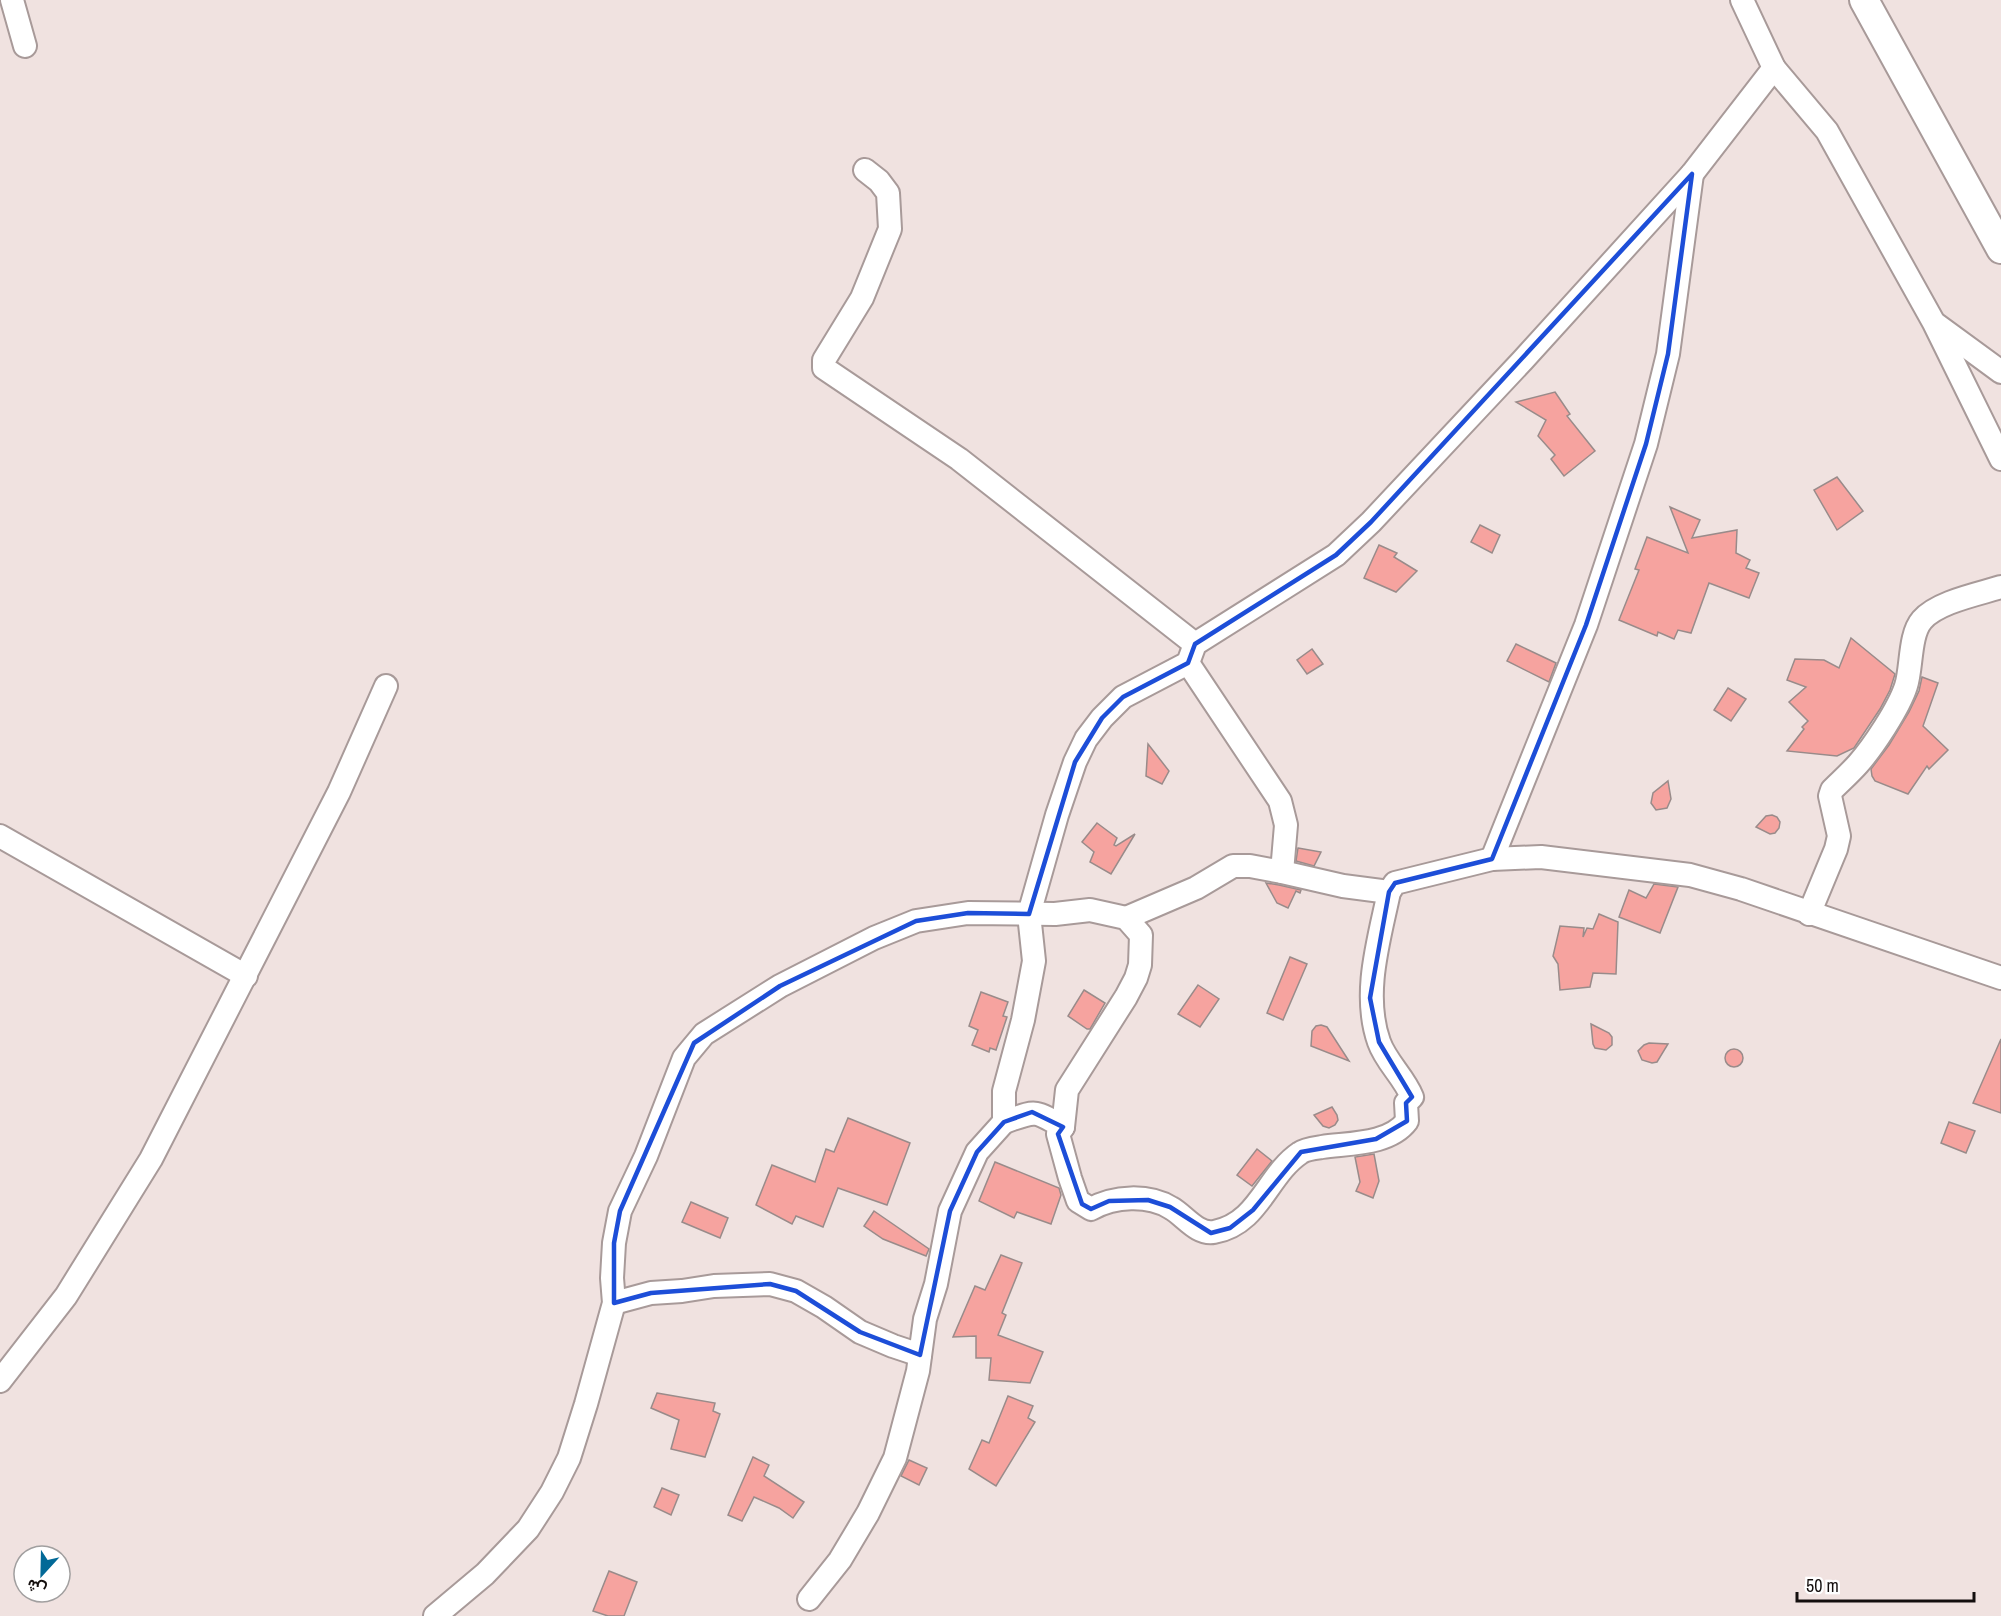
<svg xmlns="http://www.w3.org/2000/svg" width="2001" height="1616" font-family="'Archivo Narrow',Vazirmatn,sans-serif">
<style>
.building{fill:#f6a39f;stroke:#998b8a;stroke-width:1.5}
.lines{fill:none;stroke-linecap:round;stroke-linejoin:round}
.minor-casing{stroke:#a89a99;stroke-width:26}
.tertiary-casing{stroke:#a89a99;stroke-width:32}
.minor{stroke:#fff;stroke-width:22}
.tertiary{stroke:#fff;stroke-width:28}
.marked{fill:none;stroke:#1d4ed8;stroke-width:4.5;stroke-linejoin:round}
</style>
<rect width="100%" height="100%" fill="#f0e2e0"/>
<g class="building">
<path d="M1555 392 1570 414 1567 416 1595 451 1564 476 1551 459 1555 455 1538 436 1546 420 1516 402Z"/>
<path d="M1837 477 1863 511 1837 530 1814 490Z"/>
<path d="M1670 507 1700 520 1692 538 1737 530 1736 553 1750 560 1746 568 1759 573 1749 598 1709 583 1691 633 1678 630 1674 639 1658 632 1657 636 1619 620 1639 570 1635 569 1647 537 1688 553Z"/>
<path d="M1480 525 1500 535 1492 553 1471 542Z"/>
<path d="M1379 545 1397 553 1394 557 1417 571 1396 592 1364 578Z"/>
<path d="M1851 638 1895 674 1890 690 1880 709 1854 748 1837 756 1787 751 1804 729 1802 727 1808 721 1789 702 1806 687 1787 680 1795 659 1824 660 1839 668Z"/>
<path d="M1516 644 1556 663 1549 682 1507 661Z"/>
<path d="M1312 649 1323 664 1307 674 1297 660Z"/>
<path d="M1922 677 1938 683 1923 726 1948 750 1929 769 1927 766 1908 794 1875 781 1872 776 1871 769 1889 745 1909 712 1919 691Z"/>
<path d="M1728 688 1746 699 1731 721 1714 710Z"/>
<path d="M1148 744 1169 771 1162 784 1146 776Z"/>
<path d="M1668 781 1671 799 1667 808 1656 810 1651 803 1653 793Z"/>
<path d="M1772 815 1777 817 1780 822 1779 828 1775 833 1770 834 1756 827 1766 816Z"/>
<path d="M1097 823 1117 838 1114 845 1116 846 1135 834 1111 874 1090 862 1094 852 1082 842Z"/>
<path d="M1298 848 1321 852 1314 866 1296 861Z"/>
<path d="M1266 883 1279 885 1301 890 1300 893 1296 891 1288 908 1277 903Z"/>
<path d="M1654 884 1678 887 1660 933 1619 917 1629 890 1646 898Z"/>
<path d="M1599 914 1618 922 1616 974 1593 973 1590 987 1560 990 1558 964 1553 956 1560 926 1584 928 1583 937 1587 928 1593 929Z"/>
<path d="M1290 957 1307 964 1283 1020 1267 1013Z"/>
<path d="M1198 985 1219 999 1200 1027 1178 1014Z"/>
<path d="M1084 990 1105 1003 1090 1029H1087L1068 1016Z"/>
<path d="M981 992 1008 1002 1003 1016 1007 1017 996 1050 990 1048 989 1052 972 1045 978 1030 969 1026Z"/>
<path d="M1591 1024 1609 1033 1612 1037V1045L1606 1050 1595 1048 1593 1044Z"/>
<path d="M1321 1025 1327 1027 1349 1061 1311 1046 1312 1031 1316 1026Z"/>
<path d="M2001 1039V1113L1973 1103Z"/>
<path d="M1649 1043 1668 1044 1657 1062 1652 1063 1642 1060 1638 1051 1644 1045Z"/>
<circle cx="1734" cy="1058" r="9"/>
<path d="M1332 1107 1337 1115 1338 1120 1335 1125 1329 1128 1323 1126 1314 1115Z"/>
<path d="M848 1118 910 1143 887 1205 838 1188 823 1227 796 1216 792 1224 756 1205 772 1165 815 1182 826 1149 834 1152Z"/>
<path d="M1949 1122 1975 1131 1966 1153 1941 1143Z"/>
<path d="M1257 1149 1272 1161 1252 1186 1237 1175Z"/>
<path d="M1374 1154 1379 1181 1373 1198 1356 1191 1360 1182 1355 1157Z"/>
<path d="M995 1162 1059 1188 1061 1195 1051 1224 1017 1212 1014 1218 979 1201Z"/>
<path d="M691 1202 728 1218 720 1238 682 1222Z"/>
<path d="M874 1211 929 1249 926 1256 883 1239 864 1226Z"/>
<path d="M1001 1255 1022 1263 1002 1313 1006 1315 998 1335 1043 1352 1030 1383 989 1380 991 1358H976V1336L953 1337 975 1286 985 1290Z"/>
<path d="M657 1393 715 1403 713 1411 720 1414 705 1457 671 1449 679 1420 651 1408Z"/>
<path d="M1008 1396 1033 1406 1028 1418 1035 1422 996 1486 969 1469 982 1440 989 1443Z"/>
<path d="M753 1457 769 1465 764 1476 804 1502 793 1518 779 1508 754 1497 742 1521 728 1515Z"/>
<path d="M909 1460 927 1468 919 1485 901 1476Z"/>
<path d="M662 1488 679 1495 671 1515 654 1507Z"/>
<path d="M609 1571 637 1582 624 1616H608L593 1611Z"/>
</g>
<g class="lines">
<defs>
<g id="minor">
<path d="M12 0 25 46"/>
<path d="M1742 0 1774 68 1827 131 1934 323 2001 459"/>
<path d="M865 170 879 181 888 193 890 229 862 298 824 360V368L959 459 1195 644"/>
<path d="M1937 325 2001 372"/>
<path d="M1188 663 1280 801 1286 825 1282 872"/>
<path d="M0 836 246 976"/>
<path d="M1492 859 1586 625 1646 444 1668 354 1692 174"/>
<path d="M1809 914 1836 849 1839 836 1830 796 1832 790C1841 781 1850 773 1858 764 1873 747 1899 708 1906 686 1912 668 1909 635 1922 620 1937 602 1979 594 2001 587"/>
<path d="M1126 918 1196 888 1233 866H1250L1282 872 1343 886 1389 892"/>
<path d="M1004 1122C1036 1111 1033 1109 1063 1127L1058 1134 1070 1178 1078 1201 1091 1209C1114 1196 1148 1194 1171 1208 1184 1215 1197 1235 1214 1232 1259 1224 1267 1175 1300 1153 1305 1149 1315 1148 1322 1147 1349 1143 1389 1145 1407 1121L1406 1103 1412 1097C1404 1077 1386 1062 1379 1042 1362 994 1379 940 1389 892L1395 883 1492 859 1541 857 1690 875 1741 889 2001 978"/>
<path d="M614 1303 651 1293 682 1291 714 1286 770 1284 796 1291 824 1307 860 1332 893 1346 920 1355"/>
<path d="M0 1381 66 1296 151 1159 339 792 386 686"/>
<path d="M809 1599 840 1560 868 1513 895 1458 918 1371 925 1319 936 1284 950 1211 977 1152 1004 1122V1091L1023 1020 1034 961 1029 914 1057 815 1075 762 1086 739 1102 718 1123 697 1188 663 1195 644 1336 555 1371 522 1523 360 1692 174 1774 68"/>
<path d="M435 1616 485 1574 528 1529 552 1492 569 1458 586 1404 614 1303 612 1278 614 1243 620 1211 646 1156 684 1058 704 1034 780 986 874 938 916 921 968 913 1055 914 1090 910 1126 918 1141 935 1140 965 1136 978 1126 997 1067 1090 1063 1127"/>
</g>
<path id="tertiary" d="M1864 0 2001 249"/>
</defs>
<use href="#minor" class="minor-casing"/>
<use href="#tertiary" class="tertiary-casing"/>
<use href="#minor" class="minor"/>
<use href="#tertiary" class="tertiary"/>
</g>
<path class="marked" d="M1692 174 1668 354 1646 444 1586 625 1492 859 1395 883 1389 892 1370 998 1379 1042 1412 1097 1406 1103 1407 1121 1376 1139 1301 1152 1253 1210 1230 1228 1211 1233 1170 1207 1148 1200 1109 1201 1091 1209 1082 1204 1058 1134 1063 1127 1032 1112 1004 1122 977 1152 950 1211 920 1355 860 1332 796 1291 770 1284 651 1293 614 1303V1243L620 1211 694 1043 780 986 916 921 968 913 1029 914 1075 762 1102 718 1123 697 1188 663 1195 644 1336 555 1371 522Z"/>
<g transform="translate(42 1574) rotate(202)"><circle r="28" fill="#ffffff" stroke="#a19f9f" stroke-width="1.5"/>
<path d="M0-4.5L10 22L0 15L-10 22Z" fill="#026997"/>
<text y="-9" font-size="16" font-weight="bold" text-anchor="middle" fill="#140f0e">ش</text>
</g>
<path d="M1797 1592v9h177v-9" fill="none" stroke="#140f0e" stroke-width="3"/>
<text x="1806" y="1592" font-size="18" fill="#140f0e" stroke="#ffffff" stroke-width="4.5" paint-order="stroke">50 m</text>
</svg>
